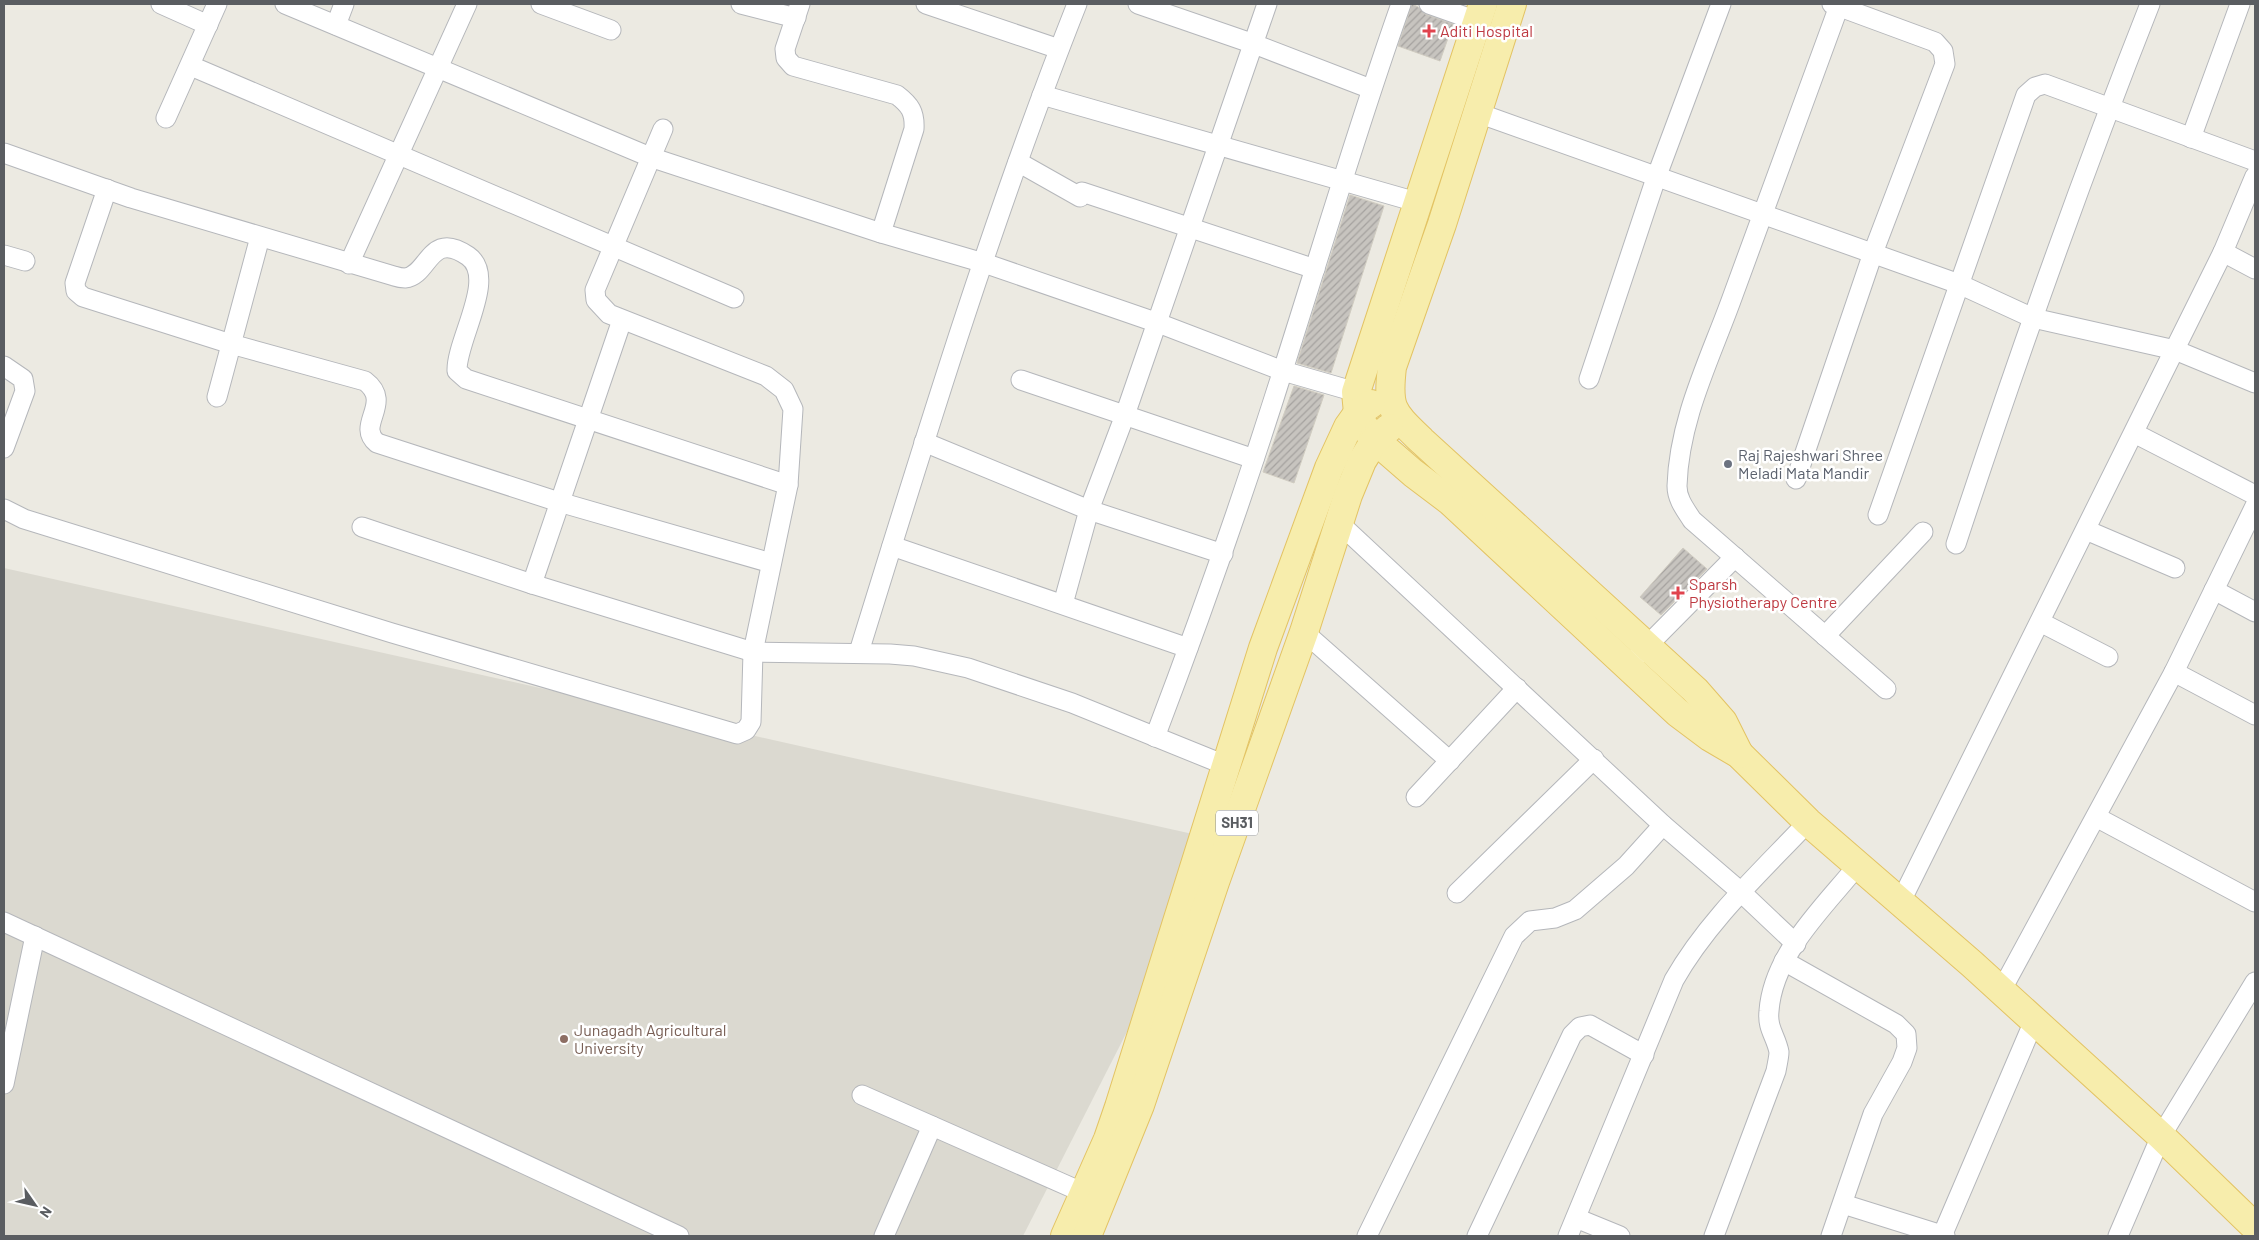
<svg xmlns="http://www.w3.org/2000/svg" width="2259" height="1240" font-family="Barlow,sans-serif">
<style>
.education{fill:#dbd9d0}
.building{fill:url(#building-hatch);stroke:#d0ccc1}
.lines{fill:none;stroke-linecap:round;stroke-linejoin:round}
.street-casing{stroke:#b5b7bb;stroke-width:21}
.primary-casing{stroke:#e3c363;stroke-width:30}
.street{stroke:#fff;stroke-width:19}
.primary{stroke:#f7edac;stroke-width:28}
.health-dot{fill:#e0444e;stroke:#fff;stroke-width:2}
.worship-dot{fill:#6b7280;stroke:#fff;stroke-width:2}
.education-dot{fill:#8d6e63;stroke:#fff;stroke-width:2}
.labels{text-anchor:middle;stroke-width:5;stroke-linejoin:round;paint-order:stroke}
.shield{fill:#fff;stroke:#8c8e90;stroke-width:1}
.shield-label{font-size:15px;font-weight:bold;fill:#5a5d61}
.health-label{font-size:16px;fill:#be3a42;stroke:#fff;text-anchor:start}
.worship-label{font-size:16px;fill:#5b616d;stroke:#fff;text-anchor:start}
.education-label{font-size:16px;fill:#785e54;stroke:#fff;text-anchor:start}
</style>
<defs>
<pattern id="building-hatch" width="6" height="6" patternUnits="userSpaceOnUse" patternTransform="scale(1.25)"><rect width="6" height="6" fill="#c7c4bf"/><path d="M-1 1l2-2M0 6l6-6M5 7l2-2" fill="none" stroke="#a5a29f"/></pattern>
</defs>
<rect width="100%" height="100%" fill="#eceae2"/>
<path class="education" d="M4 568 1224 841 1023 1236H4Z"/>
<g class="building">
<path d="M1412 4 1418 7 1425 14 1453 24 1440 61 1398 46Z"/>
<path d="M1350 195 1384 206 1331 373 1297 363Z"/>
<path d="M1294 386 1324 395 1294 483 1263 472Z"/>
<path d="M1683 548 1707 569 1661 615 1640 597Z"/>
</g>
<g class="lines">
<defs>
<g id="street">
<path d="M161 4 208 25"/>
<path d="M285 4 650 157 881 233 984 263 1158 323 1283 371 1356 392"/>
<path d="M541 4 611 30"/>
<path d="M741 4 796 18"/>
<path d="M800 4 785 49 786 58 793 66 897 95C910 105 915 112 914 129L881 233"/>
<path d="M926 4 1059 49"/>
<path d="M1138 4 1254 44 1371 89"/>
<path d="M1429 4 1477 21"/>
<path d="M1839 6C1803 103 1768 201 1732 298 1710 359 1679 419 1677 486 1677 499 1685 509 1692 520L1886 689"/>
<path d="M336 25 344 4"/>
<path d="M191 66 734 298"/>
<path d="M1042 95 1420 203"/>
<path d="M1478 113 1959 284 2033 318 2175 350 2255 383"/>
<path d="M166 118 217 4"/>
<path d="M2191 138 2240 4"/>
<path d="M4 153 131 198 394 276C397 277 402 278 405 278 429 276 429 229 468 256 498 277 456 340 457 371L466 379 788 485"/>
<path d="M1018 162 1080 197"/>
<path d="M107 189 75 283 76 291 83 297 231 344 365 381C394 403 355 425 377 443L559 502 771 563"/>
<path d="M1082 192 1315 269"/>
<path d="M2223 252 2255 269"/>
<path d="M4 255 25 261"/>
<path d="M349 264 467 4"/>
<path d="M4 366 23 379 25 391 4 448"/>
<path d="M1589 379 1656 178 1721 4"/>
<path d="M1021 380 1254 459"/>
<path d="M217 397 260 237"/>
<path d="M2134 433 2255 495"/>
<path d="M924 442 1089 510 1223 554"/>
<path d="M1796 479 1873 253 1945 64 1943 51 1935 42 1832 4"/>
<path d="M4 509 24 519 392 633 737 734 746 730 751 722 753 652 788 485 793 409 784 390 766 376 609 314 596 300 595 290 663 129"/>
<path d="M1878 515 2026 95 2035 87 2045 84 2255 161"/>
<path d="M1339 523 1663 825 1741 892 1796 944"/>
<path d="M362 527 532 584 753 652 890 654 914 656 968 668 1072 703 1225 765"/>
<path d="M2086 530 2175 568"/>
<path d="M1956 544C2016 362 2080 181 2150 4"/>
<path d="M892 546 1188 648"/>
<path d="M532 584 622 320"/>
<path d="M2214 590 2255 612"/>
<path d="M1063 604 1089 510 1125 415 1267 4"/>
<path d="M2040 622 2108 657"/>
<path d="M1304 632 1450 761"/>
<path d="M1825 636 1923 532"/>
<path d="M859 652C926 435 993 216 1077 4"/>
<path d="M1639 654 1735 557"/>
<path d="M2174 672 2255 715"/>
<path d="M1155 737C1201 616 1244 494 1283 370 1322 248 1358 125 1401 4"/>
<path d="M1416 797 1517 688"/>
<path d="M2096 817 2255 902"/>
<path d="M1457 893 1594 759"/>
<path d="M1900 903 2223 252 2255 176"/>
<path d="M4 922 679 1236"/>
<path d="M1784 961 1896 1024 1906 1034 1907 1048 1902 1062 1873 1114 1831 1236"/>
<path d="M2001 991 2174 672 2255 506"/>
<path d="M4 1084 35 936"/>
<path d="M862 1095 1084 1193"/>
<path d="M1843 1204 1945 1236"/>
<path d="M1576 1218 1620 1236"/>
<path d="M884 1236 932 1126"/>
<path d="M1367 1236 1514 936 1530 921 1555 918 1575 910 1626 866 1663 825"/>
<path d="M1477 1236 1572 1035 1580 1027 1590 1025 1644 1055"/>
<path d="M1568 1236 1674 980C1708 920 1761 872 1808 822"/>
<path d="M1714 1236 1776 1071C1777 1065 1779 1057 1779 1052 1776 1036 1767 1029 1769 1011 1773 954 1824 907 1858 865"/>
<path d="M1942 1236 2034 1021"/>
<path d="M2118 1236 2161 1136 2255 982"/>
</g>
<g id="primary">
<path d="M1483 4 1356 392 1358 413 1363 425 1375 440 1413 473 1450 501 1678 713 1710 737 1739 754 1808 822 1972 964 2161 1136 2255 1227"/>
<path d="M1512 4 1442 224 1392 367C1387 409 1392 412 1422 441L1695 690 1723 722 1739 754"/>
<path d="M1065 1236 1108 1139 1119 1107 1263 648 1329 468 1348 427 1358 413 1371 404"/>
<path d="M1087 1236 1140 1105 1215 882 1304 632 1348 495 1362 461 1375 440 1389 428"/>
</g>
</defs>
<use href="#street" class="street-casing"/>
<use href="#primary" class="primary-casing"/>
<use href="#street" class="street"/>
<use href="#primary" class="primary"/>
</g>
<g class="health-dot">
<path d="M1426.5 23.5h5v5h5v5h-5v5h-5v-5h-5v-5h5z"/>
<path d="M1675.5 585.5h5v5h5v5h-5v5h-5v-5h-5v-5h5z"/>
</g>
<circle class="worship-dot" cx="1728" cy="464" r="5"/>
<circle class="education-dot" cx="564" cy="1039" r="5"/>
<g class="labels">
<rect class="shield" x="1216" y="810.5" width="42" height="25" rx="4"/>
<g class="shield-label">
<text x="1237" y="828">SH31</text>
</g>
<g class="health-label">
<text x="1440" y="37">Aditi Hospital</text>
<text x="1689" y="590">Sparsh<tspan x="1689" dy="18">Physiotherapy Centre</tspan></text>
</g>
<g class="worship-label">
<text x="1738" y="461">Raj Rajeshwari Shree<tspan x="1738" dy="18">Meladi Mata Mandir</tspan></text>
</g>
<g class="education-label">
<text x="574" y="1036">Junagadh Agricultural<tspan x="574" dy="18">University</tspan></text>
</g>
</g>
<rect width="2259" height="1240" fill="none" stroke="#5a5d61" stroke-width="10"/>
<g transform="translate(35 1205) rotate(124)" stroke="#ffffff" stroke-width="4" paint-order="stroke">
<path d="M0-4L9 19L0 12L-9 19Z" fill="#5a5d61"/>
<text y="-8" font-size="14" font-weight="bold" text-anchor="middle" fill="#5a5d61">N</text>
</g>
</svg>
